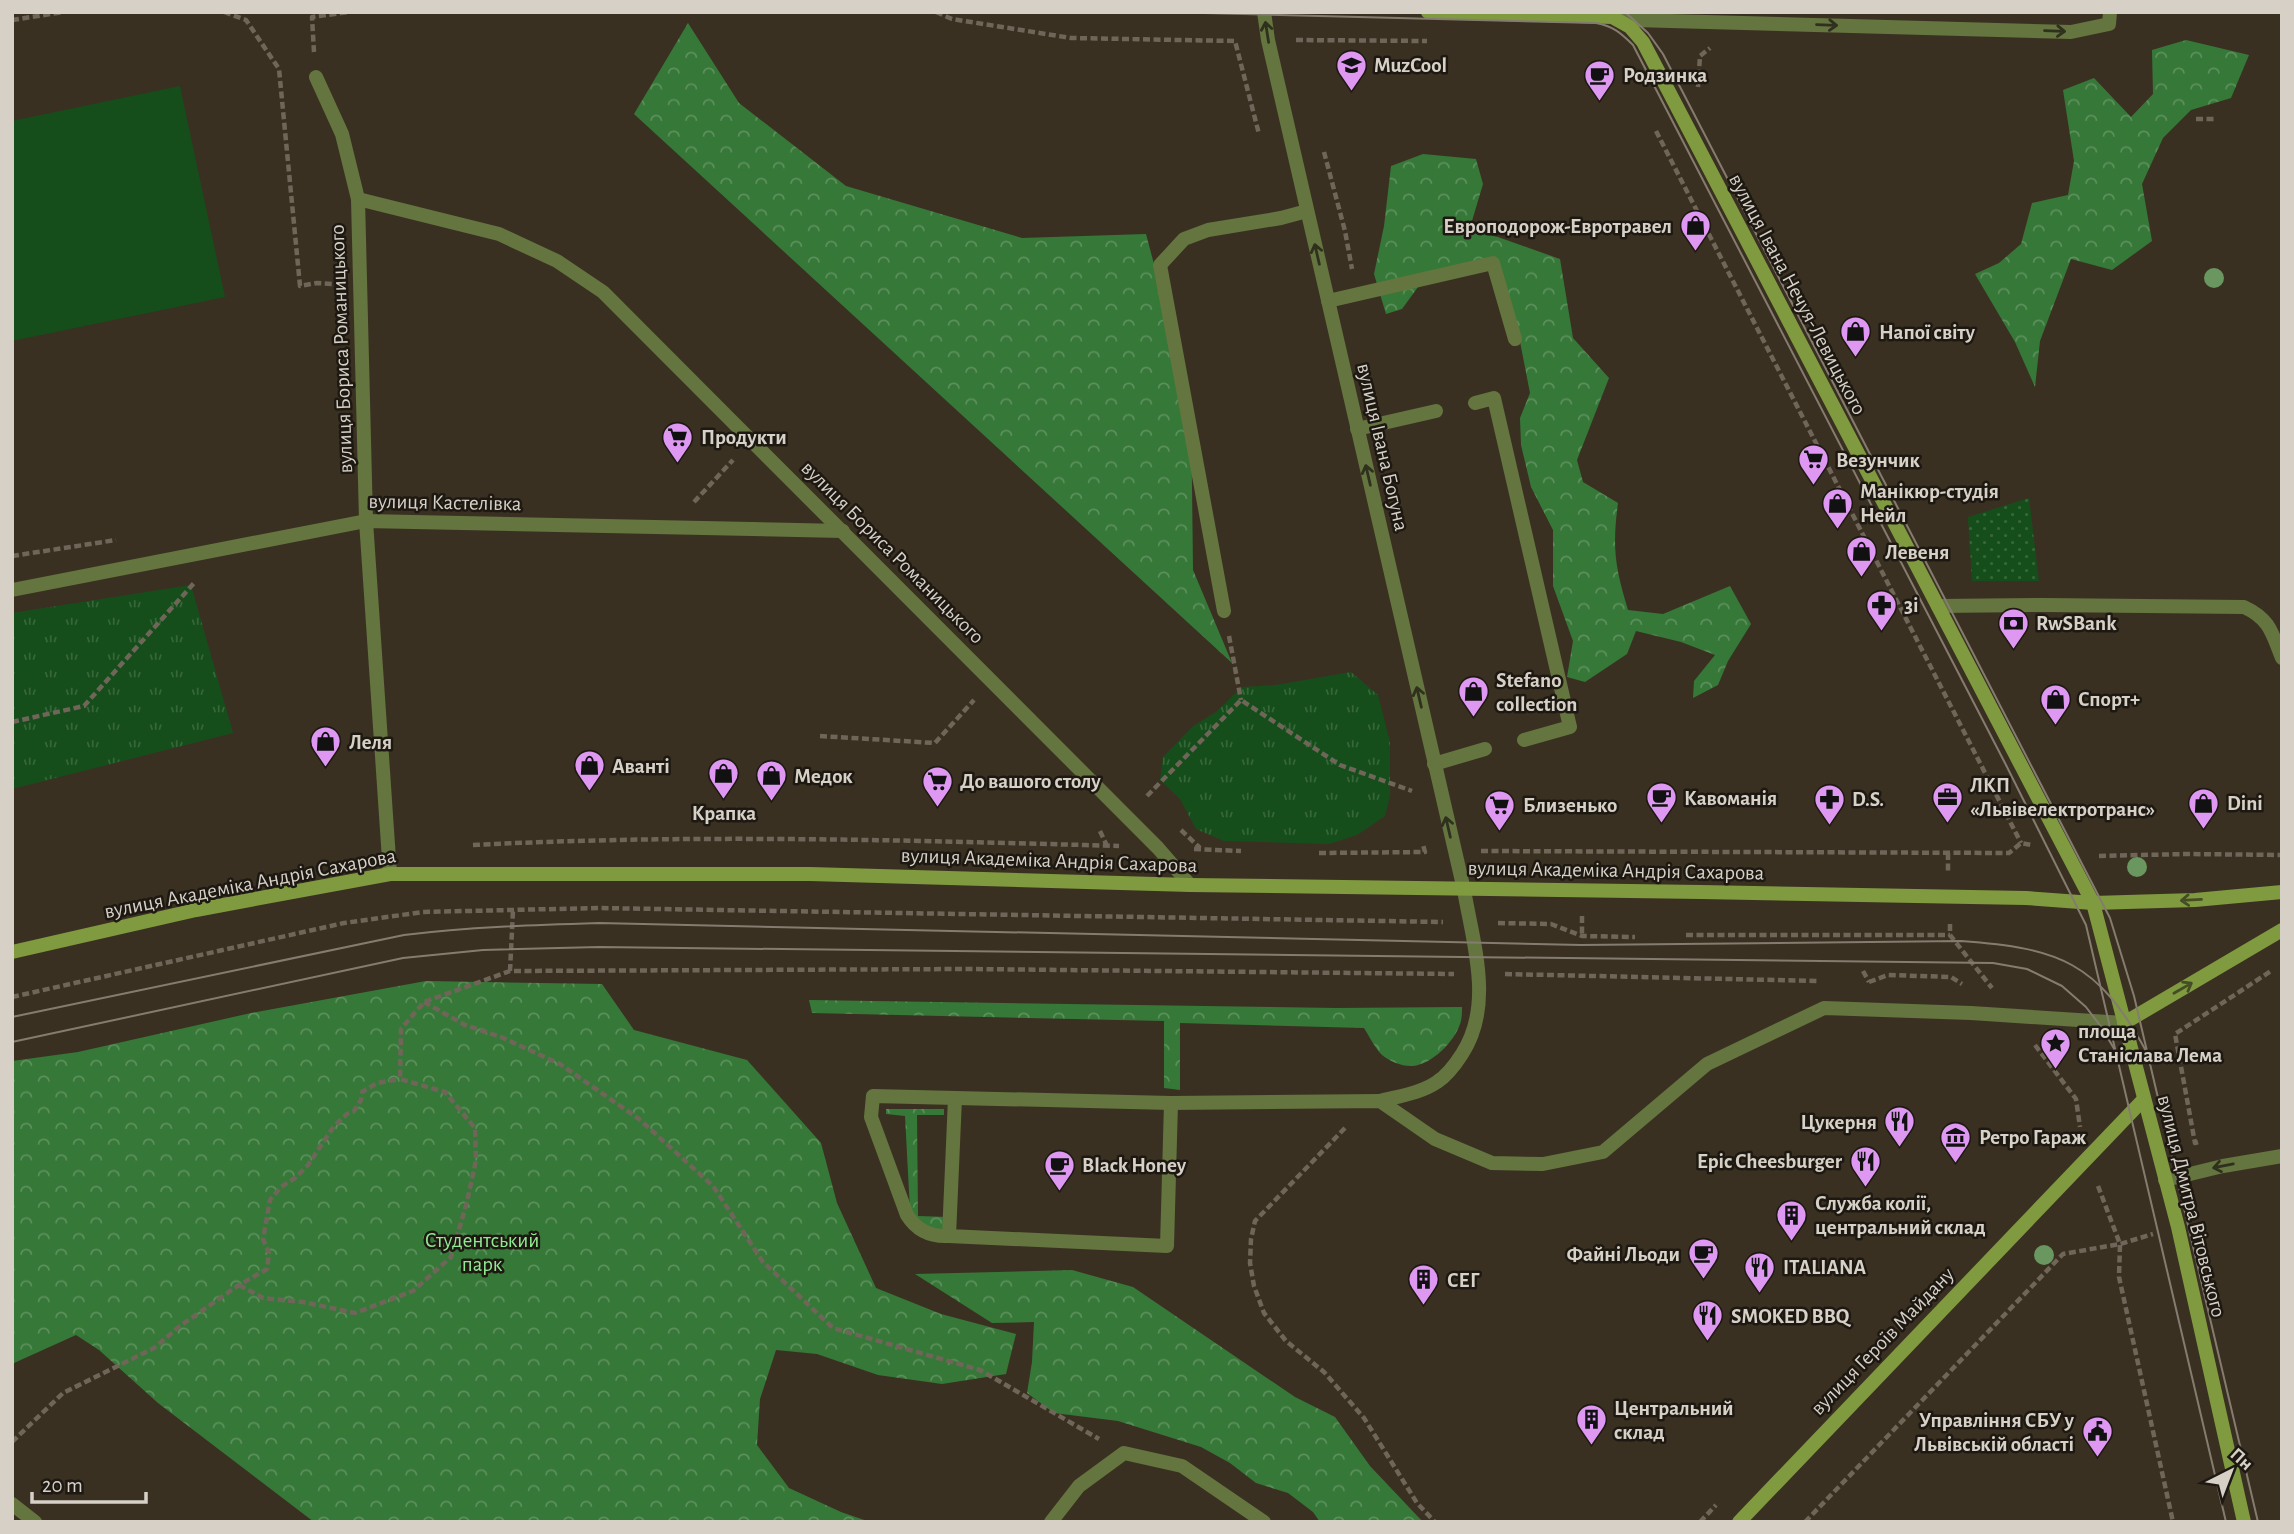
<svg xmlns="http://www.w3.org/2000/svg" width="2294" height="1534" font-family="'Alegreya Sans',sans-serif">
<style>
.grass{fill:url(#grass-tufts)}
.forest{fill:url(#forest-crowns)}
.garden{fill:url(#garden-dots)}
.pitch{fill:#154e1a}
.lines{fill:none;stroke-linecap:round;stroke-linejoin:round}
.path{stroke:#6f6659;stroke-width:4.5;stroke-dasharray:7 3.5;stroke-linecap:butt}
.lane{stroke:#64753f;stroke-width:14}
.street{stroke:#64753f;stroke-width:14}
.secondary{stroke:#809a40;stroke-width:14}
.tram{stroke:#857c70;stroke-width:2}
.tree{fill:#6a965f}
.oneway{stroke:#2f301d}
.oneway2{stroke:#454d24}
.labels{text-anchor:middle;stroke-width:5;stroke-linejoin:round;paint-order:stroke}
.poi-label{font-size:21px;font-weight:bold;fill:#d6d0c7;stroke:#1d1912;text-anchor:start}
.street-label{font-size:21px;fill:#d6d0c7;stroke:#1d1912}
.park-label{font-size:21px;fill:#91ea92;stroke:#1d1912}
</style>
<defs>
<pattern id="grass-tufts" width="24" height="20" patternUnits="userSpaceOnUse" patternTransform="scale(1.75)"><rect width="24" height="20" fill="#154e1a"/><path d="M3 7l-1-3M5 7V3M7 7l1-3M15 17l-1-3M17 17v-4M19 17l1-3" fill="none" stroke="#36663a"/></pattern>
<pattern id="forest-crowns" width="20" height="18" patternUnits="userSpaceOnUse" patternTransform="scale(1.75)"><rect width="20" height="18" fill="#367838"/><path d="M2 6a3 3 0 1 1 6 0M12 15a3 3 0 1 1 6 0" fill="none" stroke="#5c905c"/></pattern>
<pattern id="garden-dots" width="8" height="8" patternUnits="userSpaceOnUse" patternTransform="scale(1.75)"><rect width="8" height="8" fill="#154e1a"/><path d="M2 2h.1M6 6h.1" fill="none" stroke="#36663a" stroke-width="1.8" stroke-linecap="round"/></pattern>
</defs>
<rect width="100%" height="100%" fill="#3a3021"/>
<g class="grass">
<path d="M191 585 233 733 12 789V613Z"/>
<path d="M1351 672 1378 695 1390 742V796L1385 816 1357 835 1329 844 1224 841 1196 829 1180 799 1160 780 1163 757 1192 727 1216 712 1242 687 1276 685Z"/>
</g>
<g class="forest">
<path d="M688 23 739 103 846 186 1022 238 1146 234 1191 404 1193 570 1232 663 634 114Z"/>
<path d="M2186 40 2249 55 2231 98 2191 110 2163 138 2142 184 2152 241 2112 270 2071 259 2040 341 2035 387 2015 342 1975 274 1999 263 2021 244 2032 203 2068 195 2074 161 2063 90 2094 78 2131 117 2153 94 2152 50Z"/>
<path d="M1423 154 1476 159 1483 184 1469 231 1498 237 1560 259 1573 338 1609 378 1577 460 1583 482 1618 503C1612 548 1615 567 1628 610L1663 614 1730 586 1751 624 1728 661 1718 685 1693 698 1694 681 1715 655 1681 642 1636 631 1627 654 1585 682 1567 677 1573 641 1553 586V530L1531 487 1521 445 1520 418 1530 393 1515 316 1489 268 1418 287 1402 309 1386 314 1374 274 1384 226 1391 166Z"/>
<path d="M426 981 602 984 634 1030 747 1060 821 1143 837 1203 876 1288 941 1314 1016 1334 1006 1374 942 1384 878 1375 817 1354 776 1350 760 1399 757 1445 789 1488 841 1512 870 1522H314L158 1403 99 1350 76 1335 14 1363 12 1379V1061L78 1052 251 1013Z"/>
<path d="M809 1000 1336 1008 1462 1007C1462 1012 1462 1019 1460 1024 1454 1042 1432 1064 1413 1066 1403 1067 1389 1061 1382 1055 1375 1048 1369 1036 1364 1028L1180 1023V1090L1164 1088V1021L812 1013Z"/>
<path d="M886 1109H944V1115H917L918 1216 947 1217 946 1232 929 1231 910 1210 905 1116 886 1114Z"/>
<path d="M1072 1270 1133 1287 1295 1397 1335 1417 1370 1466 1423 1522H1320L1313 1512 1288 1493 1256 1483 1230 1463 1201 1447 1118 1421 1054 1413 1027 1393 1032 1362 1034 1322 992 1323 915 1274Z"/>
</g>
<path class="garden" d="M2029 498 2039 581H1972L1968 517Z"/>
<path class="pitch" d="M180 86 225 297 12 341V121Z"/>
<g class="lines">
<g class="path">
<path d="M224 12 246 20 279 69 300 286 317 283 333 284"/>
<path d="M936 12 952 19 1071 38 1235 41 1259 134"/>
<path d="M12 20 64 12"/>
<path d="M1296 40 1427 41"/>
<path d="M314 52 312 17 349 12"/>
<path d="M1698 87 1700 56 1710 48"/>
<path d="M2196 119H2215"/>
<path d="M1656 131 2021 843"/>
<path d="M1324 152 1345 231 1352 269"/>
<path d="M694 502 733 460"/>
<path d="M12 556 116 540"/>
<path d="M1229 636 1241 700"/>
<path d="M12 722 84 706 195 582"/>
<path d="M820 736 935 743 974 700"/>
<path d="M1147 796 1241 700 1340 765 1412 791"/>
<path d="M1181 830 1200 848"/>
<path d="M1100 831 1107 846"/>
<path d="M473 845C688 834 904 840 1119 846"/>
<path d="M1194 849 1241 851"/>
<path d="M1481 851 2009 853 2021 843 2032 845"/>
<path d="M1319 853 1425 852 1423 845"/>
<path d="M1948 853V873"/>
<path d="M2099 856 2186 854 2282 855"/>
<path d="M1582 916V936"/>
<path d="M1498 923 1551 924 1582 936 1635 937"/>
<path d="M1950 924V935L1992 988"/>
<path d="M1686 935H1950"/>
<path d="M510 971 513 910"/>
<path d="M1863 971 1869 982"/>
<path d="M1505 974 1818 981"/>
<path d="M1869 982 1888 975 1951 977 1962 984"/>
<path d="M12 997 344 923 423 912 599 908 1443 922"/>
<path d="M424 1002 465 1025 501 1037 560 1064 639 1119 713 1186 763 1262 833 1328 980 1370 1099 1439"/>
<path d="M2035 1045 2076 1099 2080 1127"/>
<path d="M1345 1128 1255 1221 1251 1239 1250 1263 1254 1286 1264 1313 1286 1341 1324 1372 1364 1418 1417 1503 1435 1522"/>
<path d="M2198 1142 2195 1143 2175 1034 2271 971"/>
<path d="M2098 1186 2120 1244 2119 1277 2173 1522"/>
<path d="M239 1285 263 1298 303 1302 355 1313 413 1291 451 1257 467 1202 476 1160 475 1128 445 1092 400 1079 401 1029 424 1002 510 971 968 969 1454 974"/>
<path d="M12 1442 63 1393 154 1348 180 1326 239 1285 267 1269 269 1253 263 1239 270 1200 281 1187 295 1178 308 1165 334 1126 347 1114 354 1111 361 1100 362 1092 377 1083 400 1079"/>
<path d="M1700 1522 1716 1505"/>
<path d="M1805 1522 2063 1254 2120 1244 2153 1234"/>
</g>
<g class="lane">
<path d="M1328 301 1493 263 1515 339"/>
<path d="M1475 403 1494 398 1570 727 1524 740"/>
<path d="M1357 429 1436 411"/>
<path d="M1938 606 2044 605 2244 607C2270 619 2272 633 2282 658"/>
<path d="M1224 611 1160 265 1184 239 1208 230 1281 218 1307 211"/>
<path d="M1434 764 1485 749"/>
<path d="M955 1098 949 1236 1167 1246 1171 1103"/>
<path d="M1380 1101C1399 1096 1421 1093 1437 1082 1448 1075 1455 1065 1462 1054 1494 1005 1473 943 1464 890"/>
<path d="M949 1236C931 1237 917 1231 907 1215L871 1117 873 1096 1171 1103 1380 1101 1435 1139 1492 1163 1543 1164 1603 1152 1707 1064 1824 1008 1971 1013 2124 1023"/>
<path d="M12 1504 35 1522"/>
</g>
<g class="street">
<path d="M1264 12 1268 40 1464 890"/>
<path d="M1616 18 1634 20 2071 32 2109 24 2110 12"/>
<path d="M316 77 342 134 358 199 366 521 390 874"/>
<path d="M358 199 499 234 557 261 603 292 1158 848 1190 885"/>
<path d="M12 590 366 521 843 531"/>
<path d="M2165 1180 2223 1166 2282 1156"/>
<path d="M1051 1522 1079 1486 1124 1453 1182 1466 1264 1522"/>
</g>
<g class="secondary">
<path d="M1428 12 1612 17 1630 27 1643 42 2093 903 2178 1227 2244 1522"/>
<path d="M12 952 196 910 390 874H810L1190 885 1701 892 2026 898 2093 903 2195 900 2282 892"/>
<path d="M2124 1023 2282 930"/>
<path d="M1739 1522 2144 1099"/>
</g>
<g class="tram">
<path d="M1165 12 1596 23C1613 26 1621 33 1633 45L2005 763 2086 925 2226 1522"/>
<path d="M1625 12 1648 33 1663 54 2110 918 2134 996 2258 1522"/>
<path d="M12 1017 404 935C469 927 533 925 599 923L1581 945 1961 941C2059 948 2098 962 2146 1051"/>
<path d="M12 1042 403 958 483 950 599 947 1993 963 2027 969 2062 986 2086 1007 2102 1028 2116 1052"/>
</g>
</g>
<g class="tree">
<circle cx="2214" cy="278" r="10"/>
<circle cx="2137" cy="867" r="10"/>
<circle cx="2044" cy="1255" r="10"/>
</g>
<defs><path id="oneway-shaft" d="M-6 0H5M1.5-3L5.5 0L1.5 3" fill="none" stroke-width="1.6" stroke-linecap="round" stroke-linejoin="round" transform="scale(1.75)"/></defs>
<g class="oneway">
<use href="#oneway-shaft" transform="translate(1827 25) rotate(2)"/>
<use href="#oneway-shaft" transform="translate(2055 31) rotate(2)"/>
<use href="#oneway-shaft" transform="translate(1267 32) rotate(-99)"/>
<use href="#oneway-shaft" transform="translate(1317 254) rotate(-103)"/>
<use href="#oneway-shaft" transform="translate(1368 475) rotate(-103)"/>
<use href="#oneway-shaft" transform="translate(1419 697) rotate(-103)"/>
<use href="#oneway-shaft" transform="translate(1448 827) rotate(-103)"/>
<use href="#oneway-shaft" transform="translate(2223 1166) rotate(169)"/>
</g>
<g class="oneway2">
<use href="#oneway-shaft" transform="translate(2191 900) rotate(177)"/>
<use href="#oneway-shaft" transform="translate(2183 988) rotate(-30)"/>
</g>
<defs>
<symbol id="school-pin" viewBox="-11 -11 22 30"><path d="M0 17L-7.5 6A9.5 9.5 0 1 1 7.5 6Z" fill="#de98f2" stroke="#1d1912"/><path d="M0-5L7-2L0 1L-7-2ZM-4 1L0 2.5L4 1V4Q0 6-4 4Z" fill="#111"/></symbol>
<symbol id="cafe-pin" viewBox="-11 -11 22 30"><path d="M0 17L-7.5 6A9.5 9.5 0 1 1 7.5 6Z" fill="#de98f2" stroke="#1d1912"/><path d="M-5.5-4.5H6V0H3Q3 3.5 0 3.5H-2.5Q-5.5 3.5-5.5 0ZM3-3.2v2h1.7v-2ZM-6 4.5H4V6H-6Z" fill="#111"/></symbol>
<symbol id="shop-pin" viewBox="-11 -11 22 30"><path d="M0 17L-7.5 6A9.5 9.5 0 1 1 7.5 6Z" fill="#de98f2" stroke="#1d1912"/><path d="M-5-2.5h2.3a2.7 3.5 0 0 1 5.4 0H5L5.5 6h-11ZM-1.5-2.5h3a1.5 2.3 0 0 0-3 0Z" fill="#111"/></symbol>
<symbol id="supermarket-pin" viewBox="-11 -11 22 30"><path d="M0 17L-7.5 6A9.5 9.5 0 1 1 7.5 6Z" fill="#de98f2" stroke="#1d1912"/><path d="M-6-5.5h2.5l.6 2H6L4.5 2H-2.5L-4.4-4H-6ZM-1.5 3.2a1.3 1.3 0 1 0 .1 0ZM3 3.2a1.3 1.3 0 1 0 .1 0Z" fill="#111"/></symbol>
<symbol id="pharmacy-pin" viewBox="-11 -11 22 30"><path d="M0 17L-7.5 6A9.5 9.5 0 1 1 7.5 6Z" fill="#de98f2" stroke="#1d1912"/><path d="M-2-6h4v4h4v4h-4v4h-4v-4h-4v-4h4Z" fill="#111"/></symbol>
<symbol id="bank-pin" viewBox="-11 -11 22 30"><path d="M0 17L-7.5 6A9.5 9.5 0 1 1 7.5 6Z" fill="#de98f2" stroke="#1d1912"/><path d="M-6-4H6V4H-6ZM0-2.3a2.3 2.3 0 1 0 0 4.6a2.3 2.3 0 1 0 0-4.6Z" fill="#111"/></symbol>
<symbol id="office-pin" viewBox="-11 -11 22 30"><path d="M0 17L-7.5 6A9.5 9.5 0 1 1 7.5 6Z" fill="#de98f2" stroke="#1d1912"/><path d="M-6-3h4V-5.5h4V-3h4V5H-6ZM-1-4.5V-3h2v-1.5ZM-6 0V1H6V0Z" fill="#111"/></symbol>
<symbol id="sight-pin" viewBox="-11 -11 22 30"><path d="M0 17L-7.5 6A9.5 9.5 0 1 1 7.5 6Z" fill="#de98f2" stroke="#1d1912"/><path d="M0-6L1.8-2.2L6-1.7L2.9 1.2L3.7 5.4L0 3.3L-3.7 5.4L-2.9 1.2L-6-1.7L-1.8-2.2Z" fill="#111"/></symbol>
<symbol id="restaurant-pin" viewBox="-11 -11 22 30"><path d="M0 17L-7.5 6A9.5 9.5 0 1 1 7.5 6Z" fill="#de98f2" stroke="#1d1912"/><path d="M-5-6h1v4h1v-4h1v4h1v-4h1v5L-1.5 .5V6h-2V.5L-5-1ZM5-6V6H3V1.5H1.5Q1.5-4 5-6Z" fill="#111"/></symbol>
<symbol id="museum-pin" viewBox="-11 -11 22 30"><path d="M0 17L-7.5 6A9.5 9.5 0 1 1 7.5 6Z" fill="#de98f2" stroke="#1d1912"/><path d="M0-6L6-3V-2H-6V-3ZM-5-1h2V3h-2ZM-1-1h2V3h-2ZM3-1h2V3H3ZM-6 4H6V6H-6Z" fill="#111"/></symbol>
<symbol id="building-pin" viewBox="-11 -11 22 30"><path d="M0 17L-7.5 6A9.5 9.5 0 1 1 7.5 6Z" fill="#de98f2" stroke="#1d1912"/><path d="M-4-6H4V6H1V3H-1V6H-4ZM-2.5-4.3h1.7v1.8h-1.7ZM.8-4.3h1.7v1.8H.8ZM-2.5-1h1.7V.8h-1.7ZM.8-1h1.7V.8H.8Z" fill="#111"/></symbol>
<symbol id="civic-pin" viewBox="-11 -11 22 30"><path d="M0 17L-7.5 6A9.5 9.5 0 1 1 7.5 6Z" fill="#de98f2" stroke="#1d1912"/><path d="M-.6-6.5H3V-4.5H.6V-3L4-1V1h2V6H-6V1h2V-1L-.6-3ZM-1.2 2.5V6h2.4V2.5Z" fill="#111"/></symbol>
</defs>
<g fill-rule="evenodd">
<use href="#school-pin" x="1334" y="48" width="35" height="47"/>
<use href="#cafe-pin" x="1582" y="58" width="35" height="47"/>
<use href="#shop-pin" x="1678" y="208" width="35" height="47"/>
<use href="#shop-pin" x="1838" y="314" width="35" height="47"/>
<use href="#supermarket-pin" x="660" y="420" width="35" height="47"/>
<use href="#supermarket-pin" x="1796" y="442" width="35" height="47"/>
<use href="#shop-pin" x="1820" y="486" width="35" height="47"/>
<use href="#shop-pin" x="1844" y="534" width="35" height="47"/>
<use href="#pharmacy-pin" x="1864" y="588" width="35" height="47"/>
<use href="#bank-pin" x="1996" y="606" width="35" height="47"/>
<use href="#shop-pin" x="1456" y="674" width="35" height="47"/>
<use href="#shop-pin" x="2038" y="682" width="35" height="47"/>
<use href="#shop-pin" x="308" y="724" width="35" height="47"/>
<use href="#shop-pin" x="572" y="748" width="35" height="47"/>
<use href="#shop-pin" x="706" y="756" width="35" height="47"/>
<use href="#shop-pin" x="754" y="758" width="35" height="47"/>
<use href="#supermarket-pin" x="920" y="764" width="35" height="47"/>
<use href="#office-pin" x="1930" y="780" width="35" height="47"/>
<use href="#cafe-pin" x="1644" y="780" width="35" height="47"/>
<use href="#pharmacy-pin" x="1812" y="782" width="35" height="47"/>
<use href="#shop-pin" x="2186" y="786" width="35" height="47"/>
<use href="#supermarket-pin" x="1482" y="788" width="35" height="47"/>
<use href="#sight-pin" x="2038" y="1026" width="35" height="47"/>
<use href="#restaurant-pin" x="1882" y="1104" width="35" height="47"/>
<use href="#museum-pin" x="1938" y="1120" width="35" height="47"/>
<use href="#restaurant-pin" x="1848" y="1144" width="35" height="47"/>
<use href="#cafe-pin" x="1042" y="1148" width="35" height="47"/>
<use href="#building-pin" x="1774" y="1198" width="35" height="47"/>
<use href="#cafe-pin" x="1686" y="1236" width="35" height="47"/>
<use href="#restaurant-pin" x="1742" y="1250" width="35" height="47"/>
<use href="#building-pin" x="1406" y="1262" width="35" height="47"/>
<use href="#restaurant-pin" x="1690" y="1298" width="35" height="47"/>
<use href="#building-pin" x="1574" y="1402" width="35" height="47"/>
<use href="#civic-pin" x="2080" y="1414" width="35" height="47"/>
</g>
<g class="labels">
<g class="poi-label">
<text x="1374" y="72">MuzCool</text>
<text x="1623" y="82">Родзинка</text>
<text x="1672" y="233" text-anchor="end">Европодорож-Евротравел</text>
<text x="1879" y="339">Напої світу</text>
<text x="701" y="444">Продукти</text>
<text x="1836" y="467">Везунчик</text>
<text x="1860" y="498">Манікюр-студія<tspan x="1860" dy="24">Нейл</tspan></text>
<text x="1885" y="559">Левеня</text>
<text x="1904" y="612">3і</text>
<text x="2036" y="630">RwSBank</text>
<text x="1496" y="687">Stefano<tspan x="1496" dy="24">collection</tspan></text>
<text x="2078" y="706">Спорт+</text>
<text x="349" y="749">Леля</text>
<text x="612" y="773">Аванті</text>
<text x="794" y="783">Медок</text>
<text x="960" y="788">До вашого столу</text>
<text x="1970" y="792">ЛКП<tspan x="1970" dy="24">«Львівелектротранс»</tspan></text>
<text x="1684" y="805">Кавоманія</text>
<text x="1852" y="806">D.S.</text>
<text x="2227" y="810">Dini</text>
<text x="1523" y="812">Близенько</text>
<text x="724" y="820" text-anchor="middle">Крапка</text>
<text x="2078" y="1038">площа<tspan x="2078" dy="24">Станіслава Лема</tspan></text>
<text x="1877" y="1129" text-anchor="end">Цукерня</text>
<text x="1979" y="1144">Ретро Гараж</text>
<text x="1842" y="1168" text-anchor="end">Epic Cheesburger</text>
<text x="1082" y="1172">Black Honey</text>
<text x="1815" y="1210">Служба колії,<tspan x="1815" dy="24">центральний склад</tspan></text>
<text x="1680" y="1261" text-anchor="end">Файні Льоди</text>
<text x="1783" y="1274">ITALIANA</text>
<text x="1447" y="1287">СЕГ</text>
<text x="1731" y="1323">SMOKED BBQ</text>
<text x="1614" y="1415">Центральний<tspan x="1614" dy="24">склад</tspan></text>
<text x="2074" y="1427" text-anchor="end">Управління СБУ у<tspan x="2074" dy="24">Львівській області</tspan></text>
</g>
<g class="street-label">
<text transform="translate(1798 294) rotate(62)" y="7">вулиця Івана Нечуя-Левицького</text>
<text transform="translate(341 349) rotate(-92)" y="7">вулиця Бориса Романицького</text>
<text transform="translate(1383 447) rotate(77)" y="7">вулиця Івана Богуна</text>
<text transform="translate(445 502) rotate(1)" y="7">вулиця Кастелівка</text>
<text transform="translate(893 552) rotate(45)" y="7">вулиця Бориса Романицького</text>
<text transform="translate(1049 860) rotate(2)" y="7">вулиця Академіка Андрія Сахарова</text>
<text transform="translate(1616 870) rotate(1)" y="7">вулиця Академіка Андрія Сахарова</text>
<text transform="translate(250 883) rotate(-11)" y="7">вулиця Академіка Андрія Сахарова</text>
<text transform="translate(2192 1206) rotate(76)" y="7">вулиця Дмитра Вітовського</text>
<text transform="translate(1882 1341) rotate(-46)" y="7">вулиця Героїв Майдану</text>
</g>
<g class="park-label">
<text x="482" y="1247">Студентський<tspan x="482" dy="24">парк</tspan></text>
</g>
</g>
<rect width="2294" height="1534" fill="none" stroke="#d6d0c7" stroke-width="28"/>
<g transform="translate(2231 1471) rotate(42)" stroke="#1d1912" stroke-width="5" paint-order="stroke">
<path d="M0-5L12 26L0 18L-12 26Z" fill="#d6d0c7"/>
<text y="-10" font-size="19" font-weight="bold" text-anchor="middle" fill="#d6d0c7">Пн</text>
</g>
<path d="M32 1492v10h114v-10" fill="none" stroke="#d6d0c7" stroke-width="3.5"/>
<text x="42" y="1492" font-size="21" fill="#d6d0c7" stroke="#1d1912" stroke-width="5" paint-order="stroke">20 m</text>
</svg>
